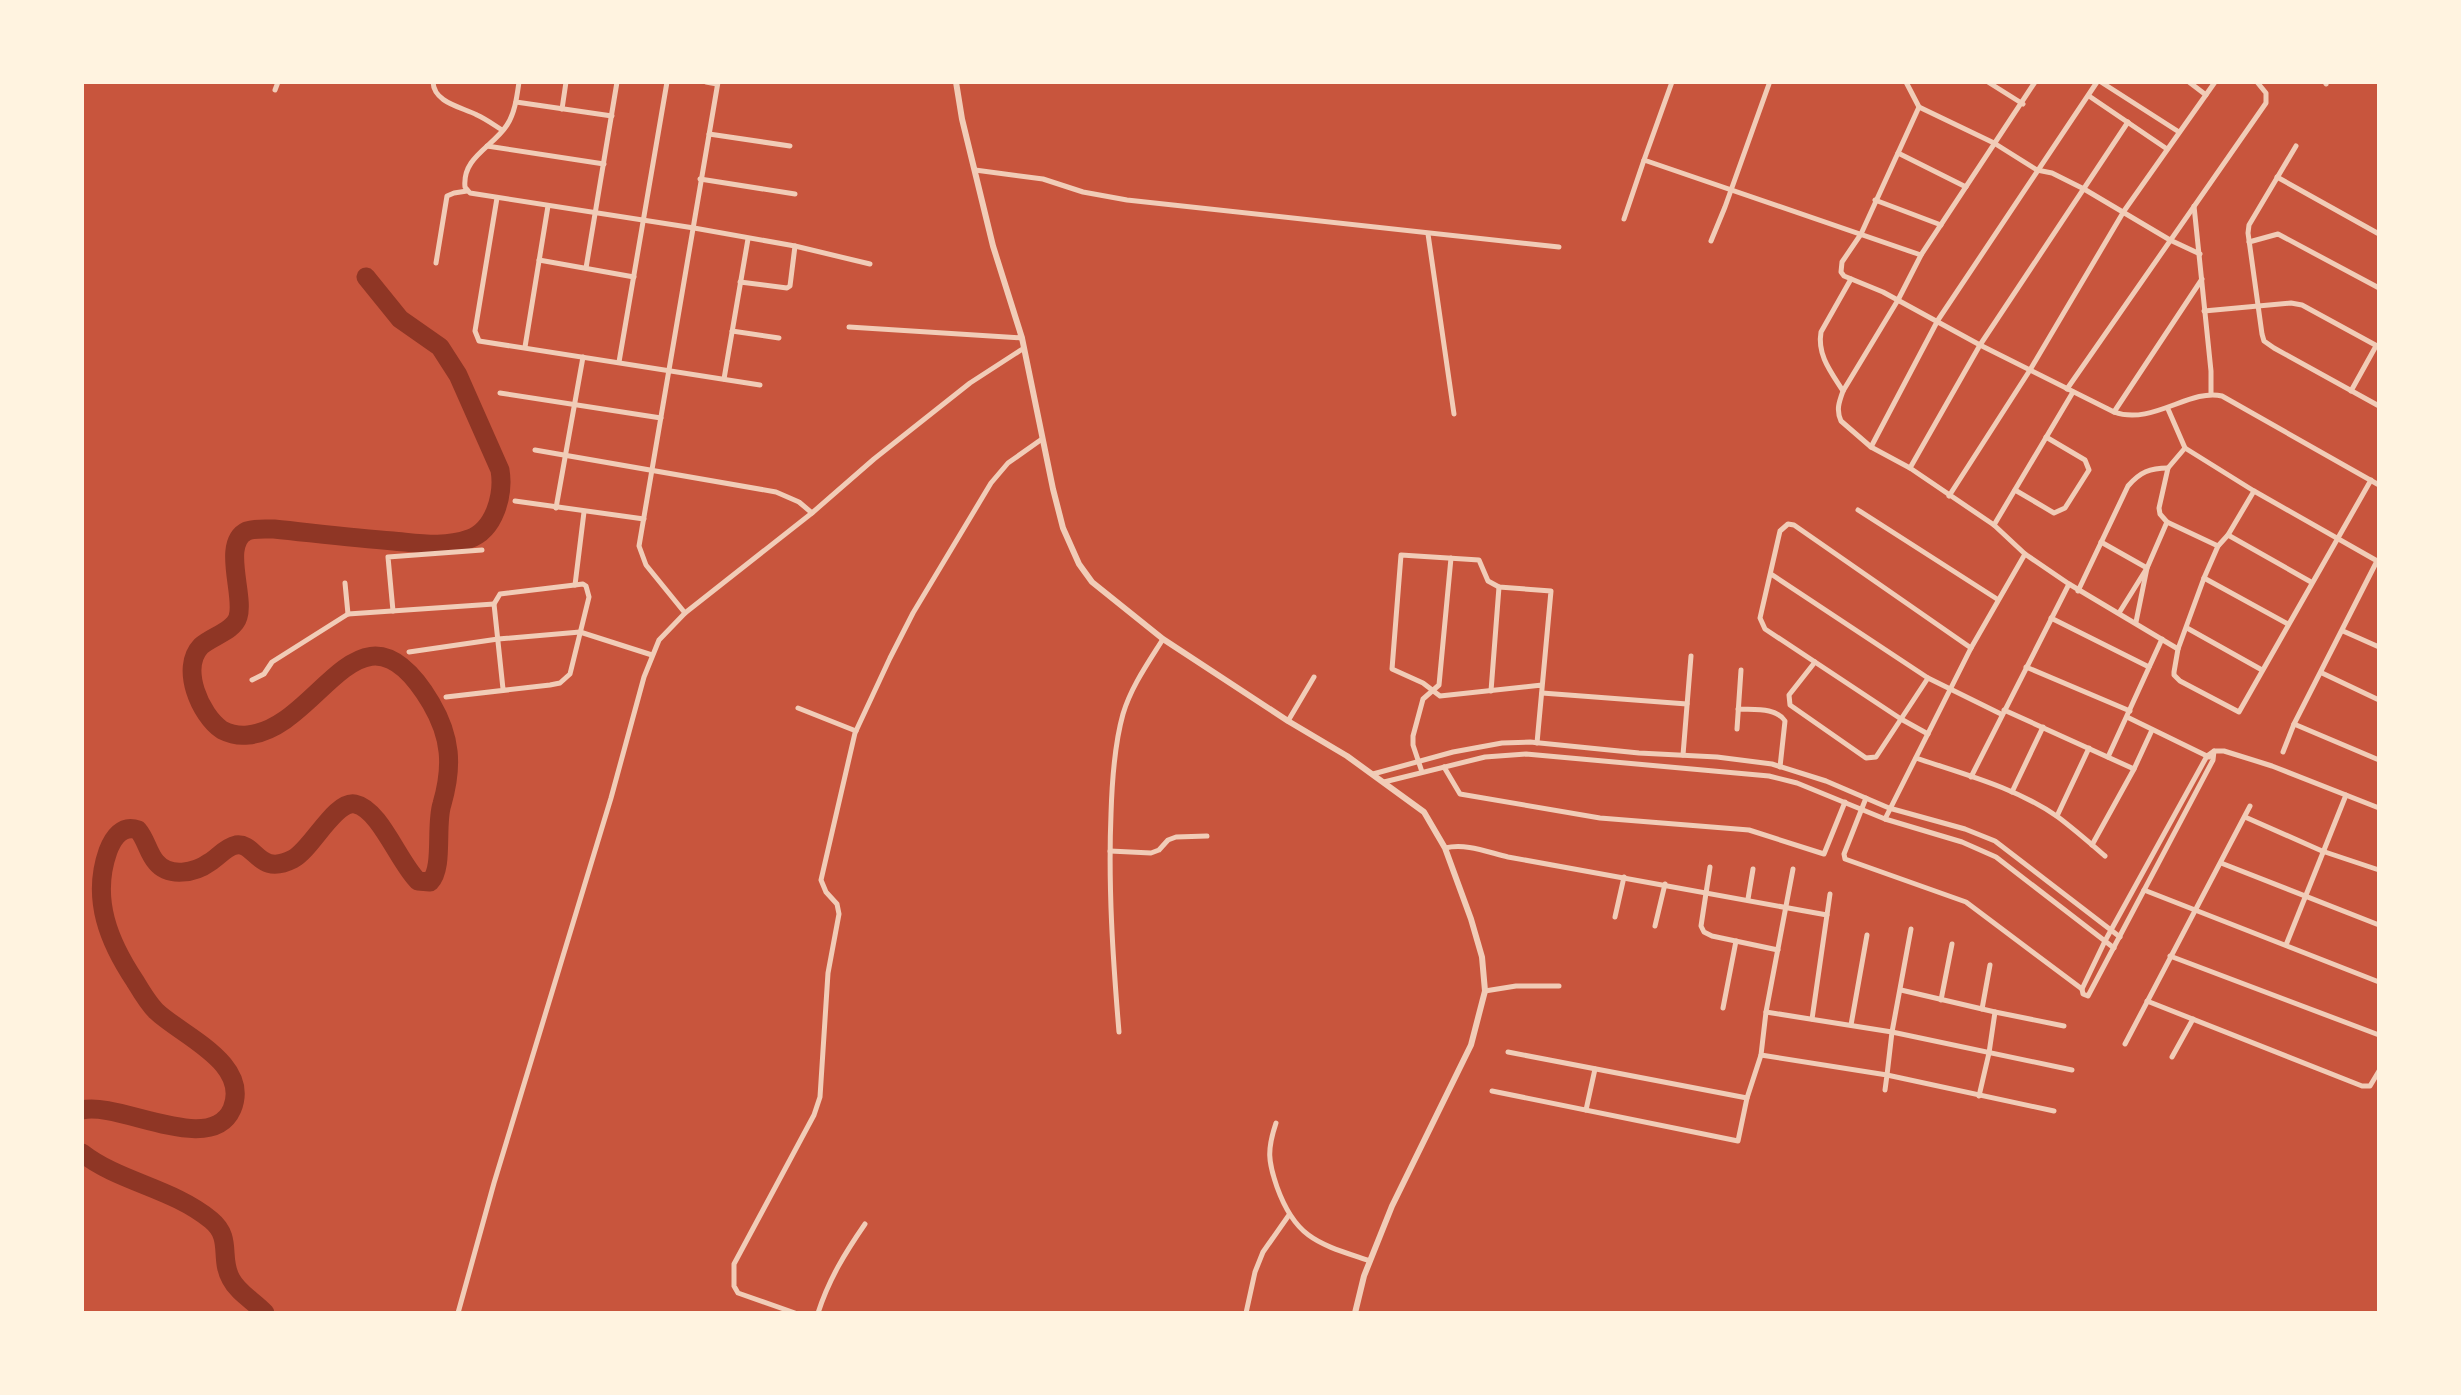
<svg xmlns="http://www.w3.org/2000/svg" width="2461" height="1395" font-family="Mulish,sans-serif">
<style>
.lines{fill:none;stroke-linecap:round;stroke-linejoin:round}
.river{stroke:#8f3625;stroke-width:19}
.minor{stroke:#f1ccb7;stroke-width:5}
.tertiary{stroke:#f1ccb7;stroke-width:6}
</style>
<rect width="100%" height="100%" fill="#c8553d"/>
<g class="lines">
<g class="river">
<path d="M82 1110C119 1101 211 1157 232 1109 251 1063 182 1036 156 1011 148 1003 141 991 135 981 109 942 91 899 108 851 113 838 122 824 138 830 146 839 148 853 156 862 169 878 195 873 210 862 218 857 226 847 236 845 256 842 258 877 293 859 312 849 335 800 355 804 380 809 399 863 418 881L430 882C444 868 435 825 442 804 453 766 451 737 431 703 360 584 321 728 248 735 240 736 230 734 222 730 200 715 180 668 201 646 212 636 234 631 238 617 245 596 221 543 247 531 255 528 265 529 274 529 313 533 353 538 393 541 417 543 445 548 469 539 495 530 504 494 500 470L458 375 440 347 400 319 366 277"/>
<path d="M82 1153C119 1182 172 1188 211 1220 233 1238 219 1258 231 1279 238 1293 254 1301 265 1313"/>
</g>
<g class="minor">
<path d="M433 82C434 103 462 107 477 115 486 119 494 125 502 130"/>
<path d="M519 82C517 96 515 113 507 125 493 147 462 157 465 187L470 193 694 228 795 246 870 264"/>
<path d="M706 82 717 84"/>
<path d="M1672 82 1644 160 1921 255"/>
<path d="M1906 82 1919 107 1861 234 1842 262 1841 272 1844 276 1883 292 1980 345 2114 412C2152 426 2190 388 2222 396L2379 485"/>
<path d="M1988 82 2023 104"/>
<path d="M2035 82 1921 255 1898 300 1843 391C1839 402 1836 410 1841 421L1871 447 1910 468 1994 525 2025 554 2069 584 2178 649"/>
<path d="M2101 82 2179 132"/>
<path d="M2189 82 2206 95"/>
<path d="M2325 82 2326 84"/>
<path d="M275 90 278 82"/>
<path d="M2089 96 2167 149"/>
<path d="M516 102 612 116"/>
<path d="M1919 107 1994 143 2037 170 2052 173 2084 189 2170 240 2200 254"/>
<path d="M562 109 566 82"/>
<path d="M709 134 790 146"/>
<path d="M487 146 604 164"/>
<path d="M2296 146 2249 225 2248 233 2262 334 2264 341 2274 348 2379 406"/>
<path d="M1898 153 1966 187"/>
<path d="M975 170 1043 179 1083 192 1127 200 1559 247"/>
<path d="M2277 177 2379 234"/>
<path d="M700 179 795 194"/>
<path d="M497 198 475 331 479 341 760 385"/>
<path d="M1875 200 1941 225"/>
<path d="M2194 206 2211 371V393"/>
<path d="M1624 219 1644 160"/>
<path d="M1428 234 1454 414"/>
<path d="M1711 241 1725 207 1769 84"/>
<path d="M2249 242 2278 234 2379 288"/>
<path d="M539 260 634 277"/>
<path d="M436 263 447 196 454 193 467 191"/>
<path d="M586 268 617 82"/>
<path d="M740 282 787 288 790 286 795 246"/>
<path d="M2204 311 2291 303 2302 305 2379 347"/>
<path d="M849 327 1022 338"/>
<path d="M732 331 779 338"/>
<path d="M525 347 548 206"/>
<path d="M619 362 667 82"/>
<path d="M724 379 748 239"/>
<path d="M2067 389 2266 103V93L2257 82"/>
<path d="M1843 391C1831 372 1817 355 1821 332L1851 279"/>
<path d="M2351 391 2376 346"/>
<path d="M500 393 661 418"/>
<path d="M2168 409 2185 448 2254 491 2379 562"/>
<path d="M2114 412 2202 279"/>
<path d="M1871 447 1938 320 2097 82"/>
<path d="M2185 448 2168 468 2159 508 2160 514 2167 522 2218 546"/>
<path d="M535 450 776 492 799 502 812 513"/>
<path d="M1910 468 1980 345 2128 122"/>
<path d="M2015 490 2054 513 2065 508 2089 470 2085 460 2046 437"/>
<path d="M2254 491 2228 535 2218 546 2204 578 2178 649 2174 672V675L2180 681 2239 712 2371 480"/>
<path d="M1949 496 2030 370 2124 211 2215 82"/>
<path d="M515 501 644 519"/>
<path d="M556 508 583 357"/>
<path d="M1858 510 1997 599"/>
<path d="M1994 525 2073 392"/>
<path d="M2228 535 2311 582"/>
<path d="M2101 542 2147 568 2136 622"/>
<path d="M1771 574 1928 678 2001 714"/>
<path d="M2204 578 2288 624"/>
<path d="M345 583 348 614"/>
<path d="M575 585 584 512"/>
<path d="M2078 591 2128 486C2140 472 2150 468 2168 468"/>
<path d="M393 611 388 557 482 550"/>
<path d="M685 613 646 565 639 546 718 82"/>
<path d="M2119 613 2147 568 2167 522"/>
<path d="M2051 618 2149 667"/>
<path d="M2187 628 2262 670"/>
<path d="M2343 631 2379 647"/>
<path d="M409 652 498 639 580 632 652 655"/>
<path d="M1815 662 1789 695 1790 705 1866 758 1876 757 1928 678"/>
<path d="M2026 667 2130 711"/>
<path d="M2322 673 2379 700"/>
<path d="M252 680 264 674 272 662 348 614 494 604"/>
<path d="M1491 691 1499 587"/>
<path d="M1542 693 1687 704"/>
<path d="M446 697 550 685 560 683 570 674 589 597 586 586 583 584 500 594 494 604 503 689"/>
<path d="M798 708 856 731"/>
<path d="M1738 709C1754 710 1776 707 1785 721L1780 767"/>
<path d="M2004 710 2134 769"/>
<path d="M2127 717 2209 757"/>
<path d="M1288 721 1314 677"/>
<path d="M2294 724 2379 760"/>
<path d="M1737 729 1741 670"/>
<path d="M1928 734 1901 719 1765 629 1760 618 1780 531 1788 524 1794 525 1971 648"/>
<path d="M1537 743 1551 591 1499 587 1488 581 1479 560 1401 555 1392 669 1423 683 1440 696 1542 685"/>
<path d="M2283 752 2294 724 2377 561"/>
<path d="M1683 755 1691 656"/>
<path d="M2108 757 2162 639"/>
<path d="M1916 758C1963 774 2017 788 2058 817 2074 829 2090 843 2105 856"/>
<path d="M1444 767 1460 794 1600 818 1749 830 1824 854 1845 802"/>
<path d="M1422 772 1413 745V736L1423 699 1439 685 1451 558"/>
<path d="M1373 774 1453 752 1502 743 1530 742 1639 753 1717 757 1772 764 1826 781 1889 808 1965 829 1995 841 2120 937"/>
<path d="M1971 777 2069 584"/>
<path d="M1384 782 1485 757 1526 754 1769 776 1797 783 1885 819 1962 842 1996 857 2114 948"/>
<path d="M2012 792 2043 727"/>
<path d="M1866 798 1844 854 1845 859 1966 902 2082 989 2083 994 2088 996 2213 760 2214 751"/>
<path d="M2057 816 2089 748"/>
<path d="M2245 817 2322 851 2379 870"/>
<path d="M1885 819 1971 648 2025 554"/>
<path d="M2092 845 2134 769 2152 730"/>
<path d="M1445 848C1466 843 1487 852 1508 857L1827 915"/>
<path d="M1110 851 1151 853 1159 850 1168 840 1176 837 1207 836"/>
<path d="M2221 863 2379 925"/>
<path d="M1710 867 1701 926 1704 932 1712 936 1778 950"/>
<path d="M1793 869 1766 1012 1761 1055 1887 1075 1885 1090"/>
<path d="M2144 890 2379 982"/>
<path d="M1748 899 1753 869"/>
<path d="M1615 917 1624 877"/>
<path d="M1655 926 1665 884"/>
<path d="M1911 929 1892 1032 1887 1075 2054 1111"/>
<path d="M2286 945 2346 795"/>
<path d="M2170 956 2379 1035"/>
<path d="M2082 989 2105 941 2207 756 2214 751H2224L2272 766 2379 808"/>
<path d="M1901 990 1995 1012 1989 1053 1979 1096"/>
<path d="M1485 991 1516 986H1559"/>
<path d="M1941 1000 1952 944"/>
<path d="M2147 1001 2362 1086H2370L2379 1071"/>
<path d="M1723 1008 1736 941"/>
<path d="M1982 1009 1990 965"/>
<path d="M1766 1012 1892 1032 2072 1070"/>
<path d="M1995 1012 2064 1026"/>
<path d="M1812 1019 1830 894"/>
<path d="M1851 1025 1867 935"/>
<path d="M1119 1032C1113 960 1108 887 1111 814 1112 781 1114 746 1123 714 1131 687 1148 663 1163 639"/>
<path d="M2125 1044 2250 806"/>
<path d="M1508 1052 1747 1098"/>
<path d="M2172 1057 2193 1019"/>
<path d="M1492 1091 1738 1141 1747 1098 1761 1055"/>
<path d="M1586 1110 1595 1069"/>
<path d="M1276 1123C1267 1150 1268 1161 1277 1187 1296 1240 1320 1244 1370 1261"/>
<path d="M458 1313 494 1183 611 798 644 677 659 640 685 613 812 513 874 459 970 383 1024 348"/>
<path d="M795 1313 738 1293 734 1286V1264L814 1115 820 1097 828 973 839 914 837 904 826 892 821 880 855 733 890 658 913 613 991 483 1008 463 1042 439"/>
<path d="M818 1313C829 1279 845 1253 865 1224"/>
<path d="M1246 1313 1255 1272 1263 1252 1289 1215"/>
</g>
<path class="tertiary" d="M956 82 962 119 993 246 1022 338 1053 489 1063 528 1079 564 1092 582 1163 639 1288 721 1347 756 1424 812 1445 848 1471 919 1482 957 1485 991 1471 1045 1392 1206 1364 1276 1355 1313"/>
</g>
<rect width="2461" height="1395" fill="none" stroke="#fff3e0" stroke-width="168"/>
</svg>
